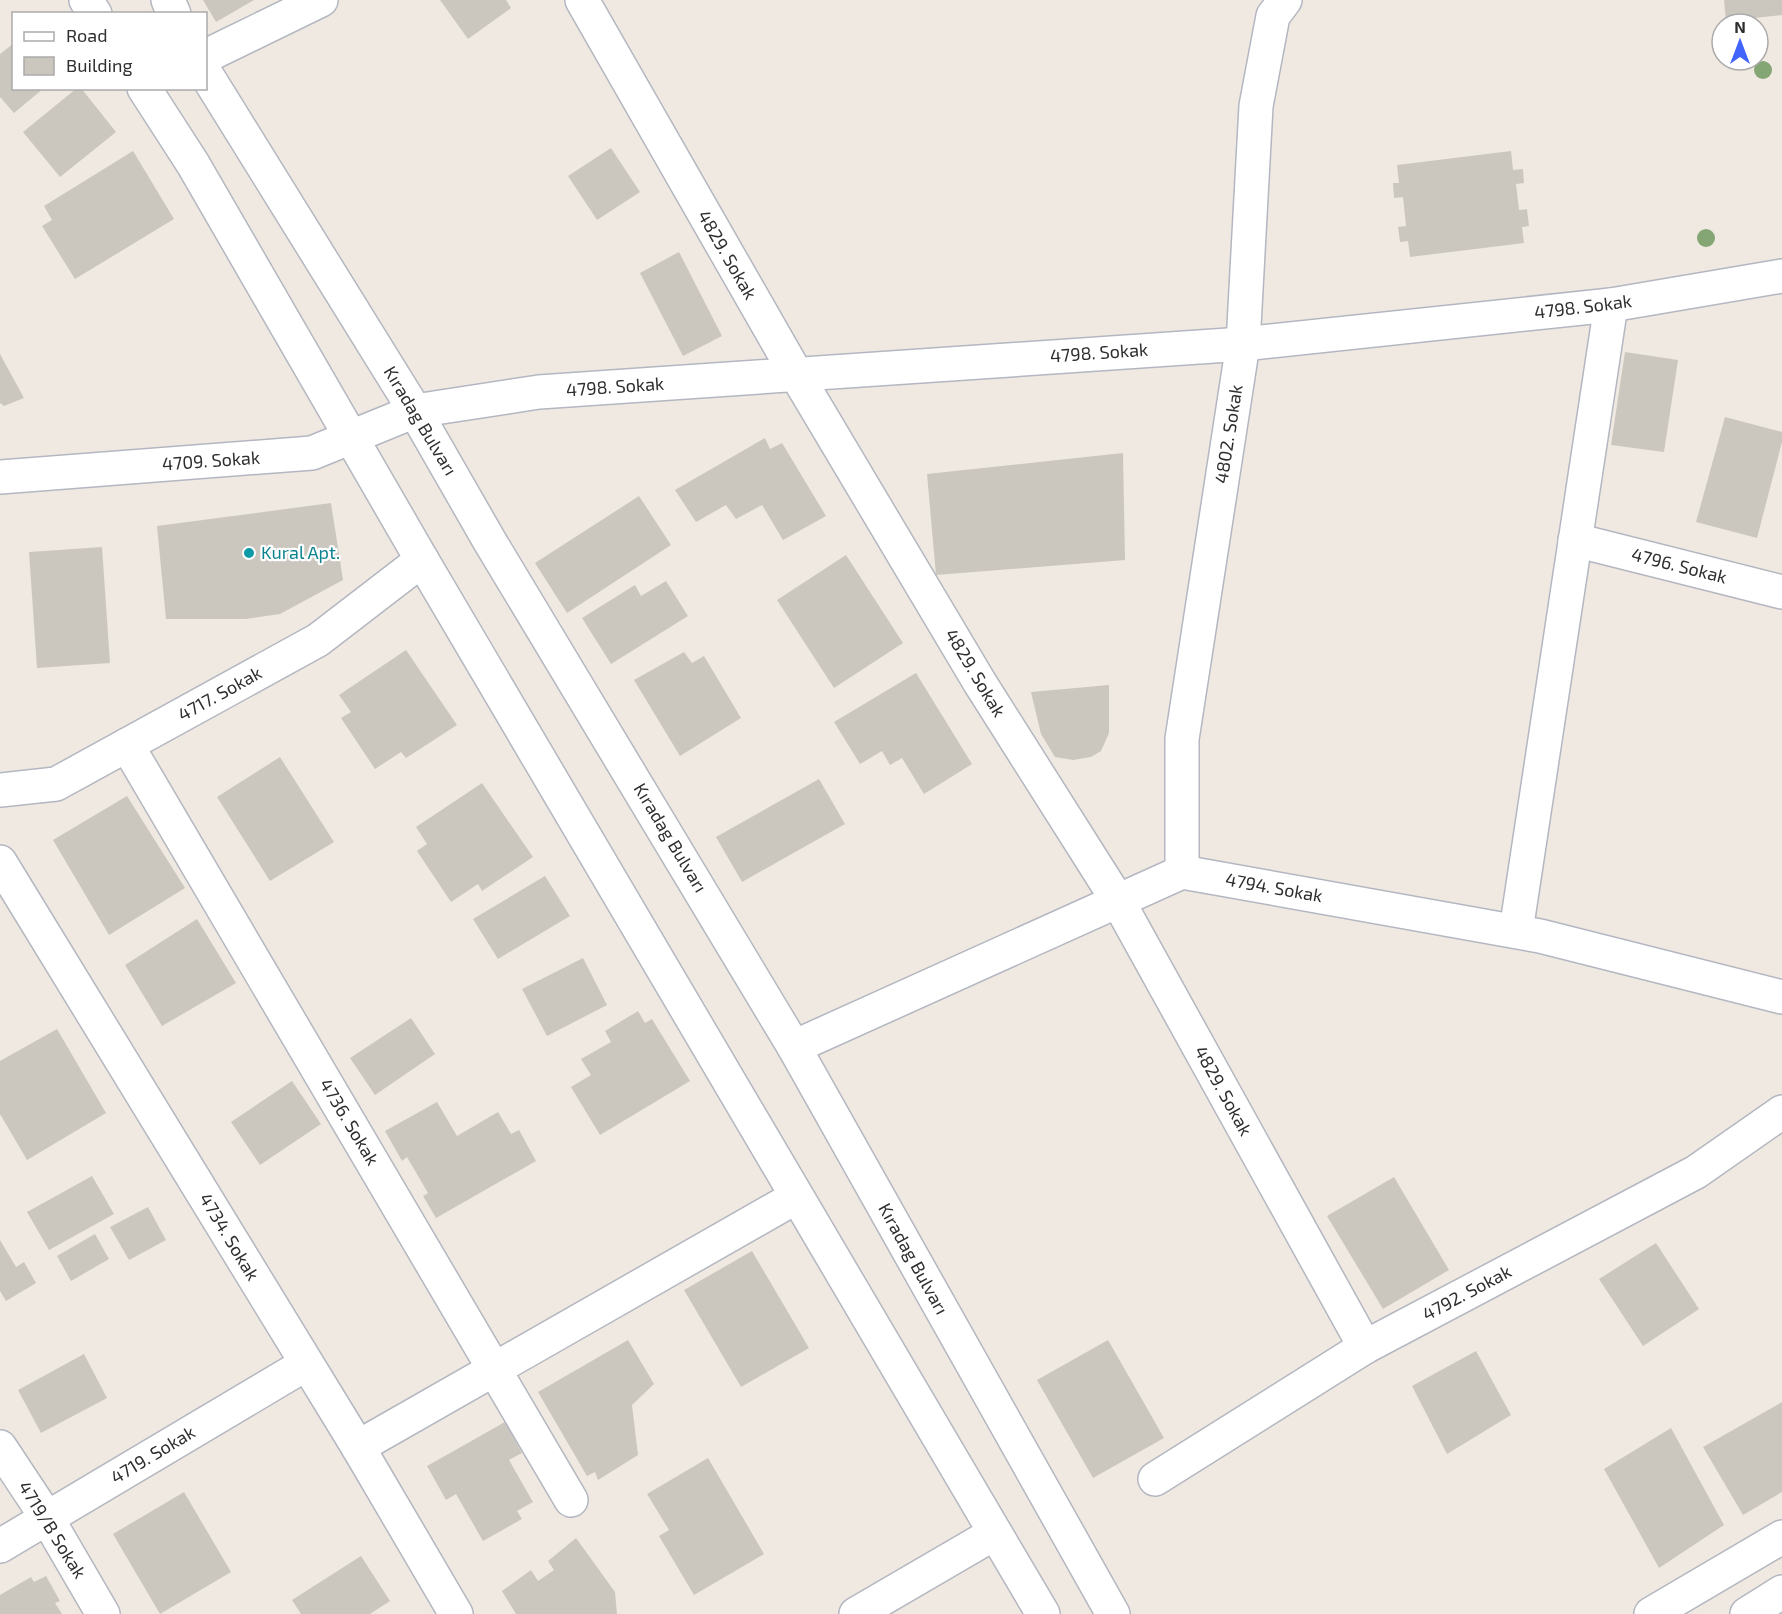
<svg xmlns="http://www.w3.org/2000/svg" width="1782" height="1614" font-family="'Exo 2',sans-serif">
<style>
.building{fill:#cbc7bf}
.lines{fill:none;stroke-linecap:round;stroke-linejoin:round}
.street-casing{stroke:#b4b7c1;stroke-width:36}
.secondary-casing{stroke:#b4b7c1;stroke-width:36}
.street{stroke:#fff;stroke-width:33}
.secondary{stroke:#fff;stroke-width:33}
.tree{fill:#84a574}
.culture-dot{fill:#0f9aa8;stroke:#fff;stroke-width:2}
.labels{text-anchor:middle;stroke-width:4.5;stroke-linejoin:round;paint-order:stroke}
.street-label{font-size:18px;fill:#2e2e2e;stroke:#fff}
.culture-label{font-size:18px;fill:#0d838f;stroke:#fff;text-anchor:start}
</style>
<rect width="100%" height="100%" fill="#efe9e1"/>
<g class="building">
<path d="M203 0H254L216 22Z"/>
<path d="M440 0H506L511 8 468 39Z"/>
<path d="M1724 0H1782V15L1726 21Z"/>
<path d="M14 43V88H44L14 113 0 97V54Z"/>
<path d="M77 88H81L116 132 60 177 23 132Z"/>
<path d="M611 148 640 192 597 220 568 176Z"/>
<path d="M133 151 174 219 75 279 42 226 52 220 44 206Z"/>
<path d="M1511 151 1513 170 1523 169 1524 183 1516 184 1519 210 1527 209 1529 226 1522 227 1524 243 1410 257 1408 241 1400 242 1398 227 1406 226 1403 197 1394 198 1393 183H1399L1397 165Z"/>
<path d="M679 252 722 336 683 356 640 273Z"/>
<path d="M1625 352 1678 360 1664 452 1611 445Z"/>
<path d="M0 354 24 398 4 406 0 403Z"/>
<path d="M1725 417 1782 432V442L1757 538 1696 522Z"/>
<path d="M765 438 770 449 782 443 826 516 783 540 762 505 736 519 726 505 696 522 675 490Z"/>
<path d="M1123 453 1125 560 936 575 927 474Z"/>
<path d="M639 496 671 545 567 613 535 563Z"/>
<path d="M331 503 343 580 280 614 246 619H166L157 526Z"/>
<path d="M102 547 110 663 37 668 29 552Z"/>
<path d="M846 555 903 643 834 688 777 600Z"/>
<path d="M666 581 688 616 611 664 582 618 635 585 641 596Z"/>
<path d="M406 650 457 725 406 758 401 752 375 769 341 718 351 712 339 695Z"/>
<path d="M684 652 692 663 704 656 741 718 680 756 634 680Z"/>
<path d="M916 673 972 764 924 794 902 758 890 765 882 751 860 764 834 722Z"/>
<path d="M1109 685V733L1101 751 1091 757 1073 760 1055 757 1041 734 1031 692Z"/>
<path d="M280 757 334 842 270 881 217 797Z"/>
<path d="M819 779 845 824 742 882 716 837Z"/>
<path d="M482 783 533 857 482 891 478 884 451 902 417 851 427 844 416 827Z"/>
<path d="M127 796 185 888 109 935 53 840Z"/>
<path d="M545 876 570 916 498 959 473 919Z"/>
<path d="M197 919 236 983 162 1026 125 965Z"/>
<path d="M583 958 607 1005 547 1036 522 989Z"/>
<path d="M638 1011 645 1023 652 1019 690 1081 600 1135 571 1087 591 1075 581 1059 611 1042 605 1031Z"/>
<path d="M411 1018 435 1054 375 1095 350 1058Z"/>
<path d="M57 1029 106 1113 27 1160 0 1114V1061Z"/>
<path d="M292 1081 321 1124 260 1165 231 1122Z"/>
<path d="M437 1102 457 1136 498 1112 511 1134 519 1130 536 1161 436 1218 423 1196 428 1193 407 1157 402 1161 385 1131Z"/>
<path d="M92 1176 114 1214 49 1250 27 1212Z"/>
<path d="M1394 1177 1449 1270 1383 1309 1327 1216Z"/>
<path d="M148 1207 166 1240 129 1260 110 1227Z"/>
<path d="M95 1234 109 1259 71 1281 57 1256Z"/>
<path d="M0 1240 16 1267 24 1262 36 1283 6 1301 0 1291Z"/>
<path d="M1656 1243 1699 1309 1643 1346 1599 1279Z"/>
<path d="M752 1251 809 1348 741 1387 684 1290Z"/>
<path d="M628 1340 654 1384 632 1405 638 1455 598 1480 595 1472 587 1476 538 1392Z"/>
<path d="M1108 1340 1164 1438 1093 1478 1037 1380Z"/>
<path d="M1476 1351 1511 1415 1447 1454 1412 1386Z"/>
<path d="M84 1354 107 1398 41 1433 18 1390Z"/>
<path d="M1782 1402V1492L1743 1515 1703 1447Z"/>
<path d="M505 1422 522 1453 509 1460 533 1502 517 1511 522 1519 483 1541 456 1494 446 1500 427 1466Z"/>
<path d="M1671 1428 1724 1525 1659 1568 1604 1469Z"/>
<path d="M708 1458 764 1554 694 1595 659 1536 669 1530 647 1494Z"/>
<path d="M184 1492 231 1572 160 1614 113 1534Z"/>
<path d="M576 1538 615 1592 617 1614H516L502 1591 531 1570 538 1581 554 1570 548 1561Z"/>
<path d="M361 1556 390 1601 370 1614H301L292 1600Z"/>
<path d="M46 1576 60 1601 55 1603 62 1614H0V1595L31 1577 34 1582Z"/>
</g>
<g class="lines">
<defs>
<g id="street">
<path d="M582 0 796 374 980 683 1118 901 1365 1347"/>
<path d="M206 56 321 0"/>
<path d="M0 477 312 453 415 411 539 392 1243 344 1611 305 1782 276"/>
<path d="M1575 540 1782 592"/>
<path d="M127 745 571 1500"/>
<path d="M0 790 56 784 318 640 422 560"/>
<path d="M0 862 358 1447 456 1614"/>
<path d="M1182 872V739L1243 344 1256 106 1273 16 1285 0"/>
<path d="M1516 931 1611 305"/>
<path d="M794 1047 1182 872 1540 936 1782 997"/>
<path d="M0 1447 47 1518 103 1614"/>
<path d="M358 1447 796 1197"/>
<path d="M1155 1479 1365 1347 1696 1172 1782 1112"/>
<path d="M0 1546 306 1364"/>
<path d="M856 1614 995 1533"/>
</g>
<g id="secondary">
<path d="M86 0 95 14"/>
<path d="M168 0 174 14"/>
<path d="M206 74 415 411 489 540 794 1047 1113 1614"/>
<path d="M144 88 193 164 422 560 1043 1614"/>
<path d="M1651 1614 1782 1537"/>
<path d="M1747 1614 1782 1592"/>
</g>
</defs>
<use href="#street" class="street-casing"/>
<use href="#secondary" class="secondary-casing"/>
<use href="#street" class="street"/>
<use href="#secondary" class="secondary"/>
</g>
<g class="tree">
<circle cx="1763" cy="70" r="9"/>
<circle cx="1706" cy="238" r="9"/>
</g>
<circle class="culture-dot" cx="249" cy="553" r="6"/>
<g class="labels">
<g class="street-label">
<text transform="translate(727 255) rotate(60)" y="6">4829. Sokak</text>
<text transform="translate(1583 307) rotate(-7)" y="6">4798. Sokak</text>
<text transform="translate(1099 353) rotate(-4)" y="6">4798. Sokak</text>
<text transform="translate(615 387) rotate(-4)" y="6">4798. Sokak</text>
<text transform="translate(420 421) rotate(59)" y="6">Kıradag Bulvarı</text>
<text transform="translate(1229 434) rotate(-81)" y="6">4802. Sokak</text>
<text transform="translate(211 461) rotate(-4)" y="6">4709. Sokak</text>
<text transform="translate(1679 566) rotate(14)" y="6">4796. Sokak</text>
<text transform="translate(975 673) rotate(59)" y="6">4829. Sokak</text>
<text transform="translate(220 694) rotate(-29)" y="6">4717. Sokak</text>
<text transform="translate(670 838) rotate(59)" y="6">Kıradag Bulvarı</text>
<text transform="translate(1274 888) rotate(10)" y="6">4794. Sokak</text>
<text transform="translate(1223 1091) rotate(61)" y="6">4829. Sokak</text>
<text transform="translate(349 1122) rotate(59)" y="6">4736. Sokak</text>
<text transform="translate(229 1237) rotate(59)" y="6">4734. Sokak</text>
<text transform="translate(913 1259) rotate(61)" y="6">Kıradag Bulvarı</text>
<text transform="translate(1467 1293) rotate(-28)" y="6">4792. Sokak</text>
<text transform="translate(153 1455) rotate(-31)" y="6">4719. Sokak</text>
<text transform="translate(52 1530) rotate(58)" y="6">4719/B Sokak</text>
</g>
<g class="culture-label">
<text x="261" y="559">Kural Apt.</text>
</g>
</g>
<rect x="12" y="12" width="195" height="78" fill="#ffffff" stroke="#ababab" stroke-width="1.5"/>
<rect x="24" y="32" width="30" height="9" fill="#ffffff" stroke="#ababab" stroke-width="1.5"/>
<text x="66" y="42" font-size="18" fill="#2e2e2e">Road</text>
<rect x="24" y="57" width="30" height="18" fill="#cbc7bf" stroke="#ababab" stroke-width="1.5"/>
<text x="66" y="72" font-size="18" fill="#2e2e2e">Building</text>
<g transform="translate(1740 42)"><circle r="28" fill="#ffffff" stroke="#ababab" stroke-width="1.5"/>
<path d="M0-4.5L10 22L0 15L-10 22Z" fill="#4264fb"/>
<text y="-9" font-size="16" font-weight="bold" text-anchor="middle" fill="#2e2e2e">N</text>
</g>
</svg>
